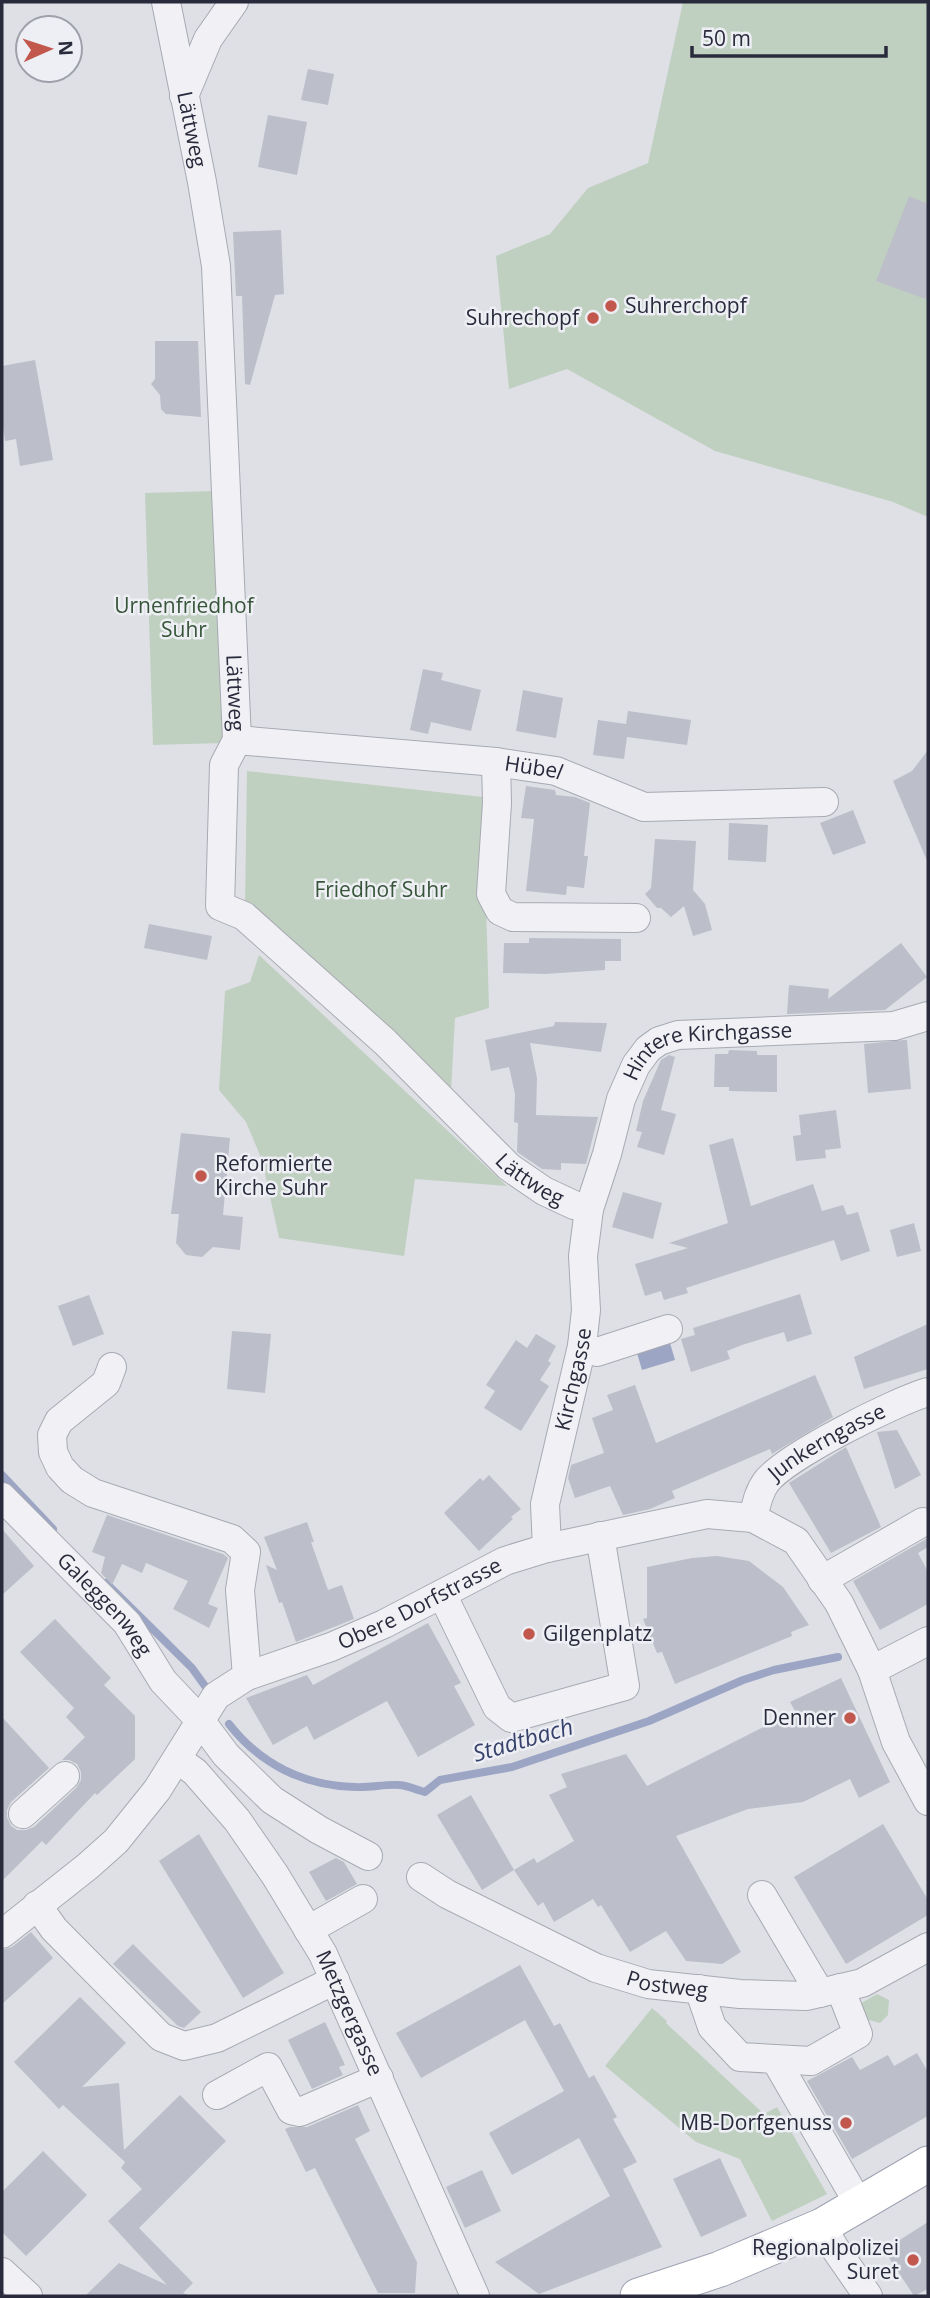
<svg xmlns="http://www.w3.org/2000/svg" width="930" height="2298" font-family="'Open Sans',sans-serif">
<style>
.green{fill:#c0d0c0}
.water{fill:#9ca6c4}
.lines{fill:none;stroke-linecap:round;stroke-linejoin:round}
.stream{stroke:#9ca6c4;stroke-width:8}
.building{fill:#bcbec9}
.minor-casing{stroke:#a8aab3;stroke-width:30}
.major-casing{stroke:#9fa2b1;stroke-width:37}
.minor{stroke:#f1f1f5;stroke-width:28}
.major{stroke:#fff;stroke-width:35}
.poi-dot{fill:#c2584d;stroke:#eeeff4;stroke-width:2.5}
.labels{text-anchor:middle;stroke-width:5;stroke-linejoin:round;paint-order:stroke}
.street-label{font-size:21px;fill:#292b3c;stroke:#eeeff4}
.poi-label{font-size:21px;fill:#292b3c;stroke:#eeeff4;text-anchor:end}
.park-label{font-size:21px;fill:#375639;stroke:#eeeff4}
.water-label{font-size:23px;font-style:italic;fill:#37426c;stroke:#eeeff4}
</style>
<rect width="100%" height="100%" fill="#dee0e6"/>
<g class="green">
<path d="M683 2H928V517L893 502 715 451 567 369 509 389 496 256 550 234 588 188 648 163Z"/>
<path d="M214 491 223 743 153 745 145 493Z"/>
<path d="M247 771 483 797 489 1008 455 1018 451 1091 245 908Z"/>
<path d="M259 955 507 1186 415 1179 404 1256 279 1238 262 1160 246 1122 219 1090 225 991 250 982Z"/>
<path d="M877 1994 889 2000 888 2015 880 2023 861 2018 858 2005Z"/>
<path d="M652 2008 667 2021 666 2023 764 2114 777 2107 827 2194 772 2221 740 2159 696 2142 605 2066Z"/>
</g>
<path class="water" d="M670 1343 675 1360 642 1370 637 1353Z"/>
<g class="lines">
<g class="stream">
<path d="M2 1475 53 1529"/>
<path d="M106 1583 192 1668 205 1686"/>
<path d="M229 1724C260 1764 304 1786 355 1787 370 1788 384 1784 399 1785 407 1785 416 1790 425 1792L440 1780 512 1767 649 1721 743 1680 774 1670 838 1657"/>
</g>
</g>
<g class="building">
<path d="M308 69 334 74 328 105 301 100Z"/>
<path d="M268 115 307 122 297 175 258 167Z"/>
<path d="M909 196 928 204V300L876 281Z"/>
<path d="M281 230 284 294 275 295 250 385 245 384 242 296H236L233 232Z"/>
<path d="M155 341H198L201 417 166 414 161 409 160 395 151 384 155 379Z"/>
<path d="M35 360 53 460 20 466 16 439 5 441 2 420V366Z"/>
<path d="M423 669 443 673 441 680 481 690 471 731 431 722 428 734 410 730Z"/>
<path d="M523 690 563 698 556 738 516 731Z"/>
<path d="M628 711 691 720 687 745 627 737 624 759 593 755 598 720 626 724Z"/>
<path d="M928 750V863L893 781 912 771Z"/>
<path d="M526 786 555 790 556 795 575 797 590 803 584 856H588L584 888 567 886 566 895 526 891 534 819 521 818Z"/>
<path d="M853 810 866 843 833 855 820 823Z"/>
<path d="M729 823 768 825 766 862 728 860Z"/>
<path d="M655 839 696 841 693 890 705 904 712 930 693 936 684 906 671 917 661 908H657L645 894 651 888Z"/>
<path d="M149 924 212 936 207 960 144 948Z"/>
<path d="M529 938 621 939V961H605V970L545 974 503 973 504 943H529Z"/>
<path d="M901 943 927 977 885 1010 787 1014 789 985 829 989 828 999Z"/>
<path d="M555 1022 607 1023 601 1052 530 1043 537 1078 536 1115 598 1117 586 1164 561 1163V1170L542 1169 517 1152 518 1123 514 1122 515 1094 509 1067 491 1071 485 1040 554 1026Z"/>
<path d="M904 1040H907L911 1089 868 1093 864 1044Z"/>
<path d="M729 1050 757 1051V1055H777V1092L729 1091V1087H714L715 1054H728Z"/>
<path d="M669 1055 675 1057 661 1110 676 1114 664 1155 637 1147 642 1132 636 1131 643 1101 661 1060Z"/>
<path d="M836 1110 841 1148 825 1150 826 1158 796 1161 793 1136 801 1135 799 1115Z"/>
<path d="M181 1133 230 1138 223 1215 243 1217 240 1250 213 1247 202 1257 186 1255 176 1243 179 1214H171Z"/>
<path d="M733 1138 751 1206 813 1184 822 1211 843 1205 847 1215 858 1212 870 1251 841 1261 834 1240 686 1288 688 1293 664 1300 661 1291 645 1296 635 1264 688 1248 669 1243 728 1223 709 1145Z"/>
<path d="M623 1192 662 1203 653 1239 612 1227Z"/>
<path d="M914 1223 921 1251 897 1257 890 1230Z"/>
<path d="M800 1294 812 1334 787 1342 784 1332 742 1345 727 1351 730 1359 691 1372 681 1339 695 1335 693 1328Z"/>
<path d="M89 1295 104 1334 73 1346 58 1306Z"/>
<path d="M928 1324V1369L864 1389 854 1357Z"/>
<path d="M232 1331 271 1334 265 1393 227 1389Z"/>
<path d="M536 1334 556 1346 548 1361 551 1363 540 1380 549 1386 521 1431 484 1408 495 1391 486 1385 516 1340 527 1348Z"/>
<path d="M815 1375 833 1417 772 1454 770 1449 672 1491 675 1498 650 1509 623 1515 610 1486 575 1498 568 1478 571 1465 604 1453 592 1418 613 1410 607 1395 635 1385 656 1443Z"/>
<path d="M897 1430 921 1475 895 1489 877 1432Z"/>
<path d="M846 1447 881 1527 831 1553 789 1483Z"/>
<path d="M489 1475 521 1509 511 1517 513 1519 479 1551 444 1513 480 1478 483 1481Z"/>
<path d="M107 1515 223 1554 228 1558 208 1604 218 1608 209 1628 173 1609 188 1581 146 1563 142 1573 122 1564 112 1585 101 1573 105 1557 92 1552Z"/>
<path d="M307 1522 314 1542H311L328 1590 342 1585 354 1619 296 1642 282 1602 279 1603 266 1565 277 1570 264 1537Z"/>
<path d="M2 1529 34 1566 2 1595Z"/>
<path d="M928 1538V1547L918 1553 928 1572V1604L880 1630 853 1581Z"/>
<path d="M717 1556 749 1561 783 1587 809 1625 791 1632 792 1636 675 1684 662 1652 657 1653 643 1619 647 1618V1567L692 1558Z"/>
<path d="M55 1619 111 1678 104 1685 135 1716V1759L97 1795 95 1793 46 1845 42 1841 2 1881V1717L49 1768 11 1802 7 1810V1817L11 1826 17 1830H26L34 1827 76 1788 81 1780V1772L77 1764 69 1760H62L85 1737 66 1717 74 1708 20 1652Z"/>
<path d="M428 1623 461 1683 454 1686 475 1725 418 1757 387 1701 314 1740 307 1726 273 1745 246 1698 307 1675 313 1685Z"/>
<path d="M841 1678 890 1782 859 1798 850 1779 803 1802 748 1809 676 1836 741 1952 722 1964 686 1961 666 1931 630 1952 601 1905 598 1907 593 1899 554 1922 543 1902 538 1906 514 1870 534 1858 537 1863 574 1841 549 1795 567 1787 561 1774 626 1754 647 1786 795 1711 790 1702Z"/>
<path d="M471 1795 514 1870 482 1890 437 1815Z"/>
<path d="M883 1824 928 1900V1915L846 1964 794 1877Z"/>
<path d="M199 1834 284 1973 243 1998 159 1861Z"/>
<path d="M336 1858 344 1862 357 1884 326 1901 309 1872Z"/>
<path d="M31 1932 53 1958 2 2004V1950L12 1947Z"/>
<path d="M133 1944 201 2012 184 2028 178 2026 113 1964Z"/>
<path d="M520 1965 554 2026 560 2023 589 2078 594 2075 617 2117 613 2119 637 2162 623 2169 662 2247 539 2294 495 2262 610 2196 579 2138 512 2175 489 2133 564 2091 525 2020 421 2078 396 2033Z"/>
<path d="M80 1997 126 2043 82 2087 119 2083 124 2150 180 2095 226 2141 139 2228 193 2283 183 2293 191 2296H85L119 2263 167 2285 108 2221 142 2189 121 2168 125 2162 63 2105 59 2109 14 2062Z"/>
<path d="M325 2022 345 2065 339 2067 343 2075 312 2089 288 2040Z"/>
<path d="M917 2053 928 2072V2116L852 2159 807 2081 852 2057 860 2070 888 2055 894 2066Z"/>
<path d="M358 2105 370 2131 355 2139 417 2262 415 2293H378L315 2168 306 2172 285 2129 290 2127H307Z"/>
<path d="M43 2151 87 2195 26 2256 2 2232V2192Z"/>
<path d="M720 2158 747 2216 701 2237 673 2179Z"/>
<path d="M482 2170 501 2211 465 2228 446 2187Z"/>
<path d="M928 2222V2289L914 2296 884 2250Z"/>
</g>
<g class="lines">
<defs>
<g id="minor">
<path id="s1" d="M166 2 202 182 216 266 237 740 224 765 220 906 244 916 385 1042 509 1167 544 1191 574 1205 589 1209"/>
<path d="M184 96 208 39 234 2"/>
<path id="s2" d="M237 740 496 762 556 771 644 807 824 802"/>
<path d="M496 762 497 803 491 894 500 911 513 917 636 918"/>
<path d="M582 1346 597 1352 668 1329"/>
<path d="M112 1367 106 1383 59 1421 52 1435 53 1452 60 1467 72 1480 93 1493 232 1539 246 1552 240 1590 247 1676"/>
<path id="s3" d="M2 1497 127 1623 163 1681 199 1719 226 1755 272 1800 319 1830 368 1856"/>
<path id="s4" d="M753 1518C756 1506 758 1493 766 1482 786 1456 894 1402 928 1392"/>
<path id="s5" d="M547 1548 545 1504 582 1346 586 1310 583 1256 589 1209 607 1154 621 1099 636 1065 648 1049 659 1041 678 1035 894 1026 928 1016"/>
<path d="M822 1580 923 1522"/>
<path d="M442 1594 497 1707 511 1718 625 1686 600 1536"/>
<path d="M872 1670 928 1641"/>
<path id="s6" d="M177 1759 195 1772 237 1820 275 1875 323 1954 475 2296"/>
<path d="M23 1814 65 1776"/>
<path id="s7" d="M421 1877 447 1894 596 1968 648 1984 740 1994 807 1996 862 1983 928 1947"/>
<path d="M762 1895 820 1993"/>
<path d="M37 1905 54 1929 161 2037 184 2046 217 2038 335 1980"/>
<path d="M308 1930 363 1899"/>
<path id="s8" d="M2 1934 88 1866 116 1841 157 1790 216 1696 247 1676 331 1647 384 1624 505 1561 547 1548 707 1514 753 1518 796 1541 839 1603 872 1670 896 1742 928 1801"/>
<path d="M699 1989 712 2027 740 2057 811 2061 858 2034 840 1988"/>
<path d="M775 2059 860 2206"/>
<path d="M217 2095 268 2067 291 2110 300 2112 379 2078"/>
<path d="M822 2226 834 2247 868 2296"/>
<path d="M2 2272 28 2296"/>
</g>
<path id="major" d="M638 2296 720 2269 822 2226 928 2164"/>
</defs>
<use href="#minor" class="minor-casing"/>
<use href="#major" class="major-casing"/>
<use href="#minor" class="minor"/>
<use href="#major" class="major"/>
</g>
<g class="poi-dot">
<circle cx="611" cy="306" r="7"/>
<circle cx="593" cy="318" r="7"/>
<circle cx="201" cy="1176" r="7"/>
<circle cx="529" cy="1634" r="7"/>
<circle cx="850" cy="1718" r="7"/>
<circle cx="846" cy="2123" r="7"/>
<circle cx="913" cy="2260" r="7"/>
</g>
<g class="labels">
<g class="street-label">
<text dy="7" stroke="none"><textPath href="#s1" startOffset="130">Lättweg</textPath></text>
<text dy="7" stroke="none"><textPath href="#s1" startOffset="696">Lättweg</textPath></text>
<text dy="7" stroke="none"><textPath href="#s2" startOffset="298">Hübel</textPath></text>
<text dy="7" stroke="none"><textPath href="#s5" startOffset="572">Hintere Kirchgasse</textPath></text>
<text dy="7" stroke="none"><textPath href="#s1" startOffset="1328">Lättweg</textPath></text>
<text dy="7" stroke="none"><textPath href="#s5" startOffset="172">Kirchgasse</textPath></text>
<text dy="7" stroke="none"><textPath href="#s4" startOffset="112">Junkerngasse</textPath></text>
<text dy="7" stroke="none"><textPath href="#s8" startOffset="548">Obere Dorfstrasse</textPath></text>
<text dy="7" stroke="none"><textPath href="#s3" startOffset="149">Galeggenweg</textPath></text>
<text dy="7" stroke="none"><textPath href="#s7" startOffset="271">Postweg</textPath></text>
<text dy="7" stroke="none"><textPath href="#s6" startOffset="310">Metzgergasse</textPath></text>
</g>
<g class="poi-label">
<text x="625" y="313" text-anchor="start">Suhrerchopf</text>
<text x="579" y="325">Suhrechopf</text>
<text x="215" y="1171" text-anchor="start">Reformierte<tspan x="215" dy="24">Kirche Suhr</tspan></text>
<text x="543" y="1641" text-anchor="start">Gilgenplatz</text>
<text x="836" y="1725">Denner</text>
<text x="832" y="2130">MB-Dorfgenuss</text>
<text x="899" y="2255">Regionalpolizei<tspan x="899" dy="24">Suret</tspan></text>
</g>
<g class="park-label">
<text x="184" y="613">Urnenfriedhof<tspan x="184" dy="24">Suhr</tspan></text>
<text x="381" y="897">Friedhof Suhr</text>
</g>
<g class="water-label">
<text transform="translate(523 1740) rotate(-16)" y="8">Stadtbach</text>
</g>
</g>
<rect width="930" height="2298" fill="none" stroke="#292b3c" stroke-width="7"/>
<g transform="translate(49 49) rotate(87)"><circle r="33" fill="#eeeff4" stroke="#9fa1aa" stroke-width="2"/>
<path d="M0-5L12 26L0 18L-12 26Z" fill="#c2584d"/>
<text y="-10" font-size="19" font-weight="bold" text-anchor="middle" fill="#292b3c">N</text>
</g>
<path d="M692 46v10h194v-10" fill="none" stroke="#292b3c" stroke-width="3.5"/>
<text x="702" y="46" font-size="21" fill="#292b3c" stroke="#eeeff4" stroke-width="5" paint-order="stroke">50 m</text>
</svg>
